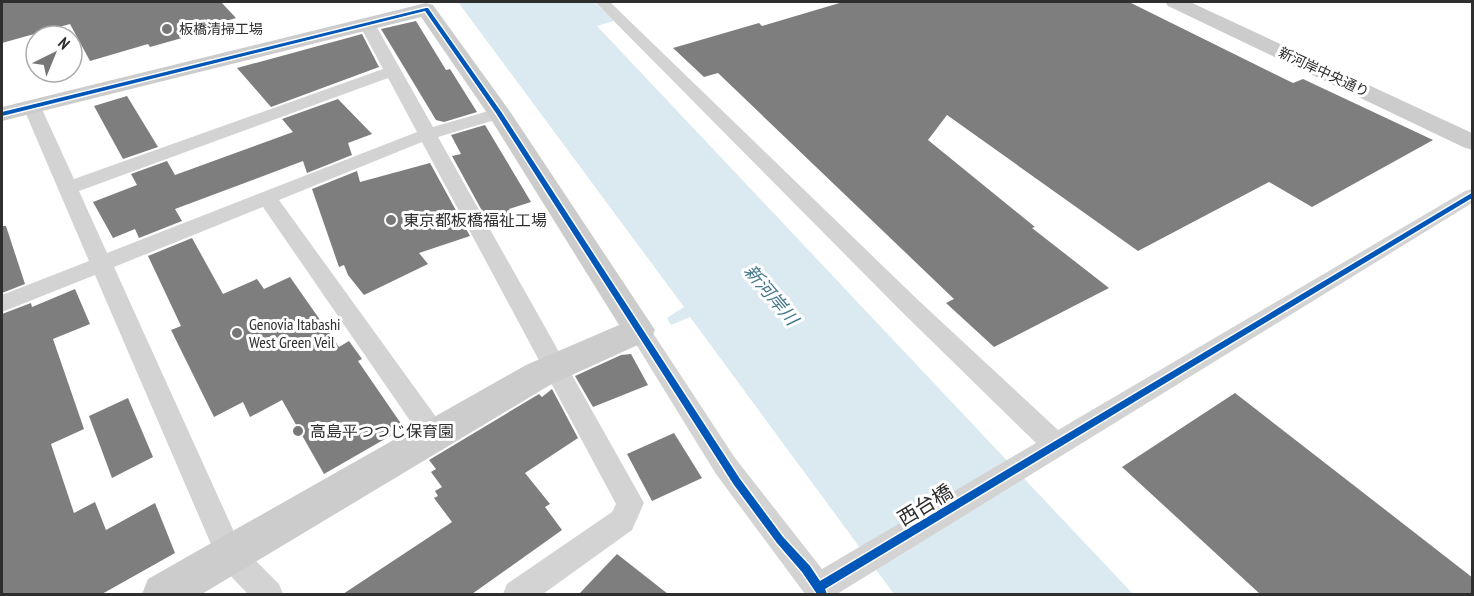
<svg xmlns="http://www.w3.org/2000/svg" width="1474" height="596" font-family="'PT Sans Narrow','Noto Sans JP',sans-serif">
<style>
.water{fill:#daeaf0}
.building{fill:#7e7e7e}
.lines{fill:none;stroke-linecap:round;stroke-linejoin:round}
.street{fill:#d3d3d3;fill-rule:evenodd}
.secondary{fill:#ccc;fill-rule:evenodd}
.cycleway-casing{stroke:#fff;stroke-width:3}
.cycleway{fill:#0057b8;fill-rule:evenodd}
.poi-dot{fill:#777;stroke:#fff;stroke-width:2}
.labels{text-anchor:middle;stroke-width:6;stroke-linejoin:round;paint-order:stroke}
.far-poi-label{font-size:14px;fill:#2e2e2e;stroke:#fff;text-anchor:start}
.far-street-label{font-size:14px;fill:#2e2e2e;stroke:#fff}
.poi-label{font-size:16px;fill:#2e2e2e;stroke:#fff;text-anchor:start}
.water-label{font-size:18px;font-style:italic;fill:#42778a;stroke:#fff}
.near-street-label{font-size:20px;fill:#2e2e2e;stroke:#fff}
</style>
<rect width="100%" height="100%" fill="#fff"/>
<path class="water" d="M458 2H594L614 21 597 26 1133 594H894L690 317 671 325 667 318 684 307Z"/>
<g class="building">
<path d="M2 2H221L236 18 186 33 189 36 150 47 148 44 90 61 70 24 2 43Z"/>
<path d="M843 2H1129L1293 83 1303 79 1433 140 1312 207 1269 182 1138 251 947 115 928 140 1035 227 1032 228 1109 288 994 347 946 303 954 299 718 73 704 77 673 48 759 23 762 26Z"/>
<path d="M416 21 446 70 450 69 477 112 444 122 436 120 381 29Z"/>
<path d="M362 34 379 67 271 107 237 68Z"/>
<path d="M127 96 158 147 123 159 94 106Z"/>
<path d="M338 99 372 134 348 143 352 155 307 173 303 161 175 209 182 221 139 238 135 229 113 238 93 202 137 185 131 174 167 161 175 175 293 132 282 119Z"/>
<path d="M485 125 531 202 509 209 516 221 492 229 452 156 461 154 451 135Z"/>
<path d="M430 163 470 236 419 253 428 264 364 295 348 275 344 265 339 267 312 189 357 171 360 182Z"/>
<path d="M2 226H6L25 284 2 293Z"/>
<path d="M192 238 223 294 257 279 264 289 290 277 339 347 349 341 362 359 358 361 404 428 324 474 282 400 250 417 243 402 214 417 171 330 181 326 148 256Z"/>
<path d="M75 289 90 324 53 339 84 429 51 444 74 513 95 502 106 530 155 503 175 553 102 594H2V314L31 303 32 307Z"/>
<path d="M631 354 648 385 593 407 575 376 621 355Z"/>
<path d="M552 389 578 438 525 473 550 504 545 507 562 530 472 594H343L452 522 434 498 438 496 435 491 442 487 431 472 436 469 429 460 539 394 542 397Z"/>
<path d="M1235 393 1473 578V594H1260L1122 467Z"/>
<path d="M128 398 153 457 112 478 89 416Z"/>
<path d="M674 433 702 478 652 501 627 454Z"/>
<path d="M617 554 668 594H579Z"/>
</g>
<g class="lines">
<g class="street">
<path d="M595 2H610L918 300 1058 430 1465 191 1472 189V203L837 594H805L716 474 631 336 627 330 631 324 639 321 647 324 735 458 822 569 1036 443 902 312Z"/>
<path d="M367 19 375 24 433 127 499 108 505 109 508 113 505 117 438 137 644 503 632 530 543 594H503L507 584 612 512 616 504 422 142 279 200 444 428 448 436 444 444 435 447 426 444 263 207 114 267 240 545 279 584 283 594H248L220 565 95 275 2 312V295L89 261 23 107 26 103H38L41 107 74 179 383 69 359 24ZM388 78 417 132 107 253 79 191Z"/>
</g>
<g class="secondary">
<path d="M1165 2H1190L1472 133V150L1463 147 1168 6Z"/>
<path d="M426 3 433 5 511 113 655 330 651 339 550 385 202 594H142L148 579 526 365 619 325 487 113 421 17 2 121V107Z"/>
</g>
<defs>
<path id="cycleway" d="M426 8H428L502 113 740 479 783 537 810 566 820 581 1470 194 1472 193V198L825 589 827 594H817L802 572 777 543 734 485 496 113 425 11 2 116V112Z"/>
</defs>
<use href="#cycleway" class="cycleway-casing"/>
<use href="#cycleway" class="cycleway"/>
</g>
<g class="poi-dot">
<circle cx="167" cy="29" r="6"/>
<circle cx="391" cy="220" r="6"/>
<circle cx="237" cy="333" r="6"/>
<circle cx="298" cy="431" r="6"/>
</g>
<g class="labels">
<g class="far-poi-label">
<text x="179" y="34">板橋清掃工場</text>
</g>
<g class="far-street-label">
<text transform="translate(1324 72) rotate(25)" y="5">新河岸中央通り</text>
</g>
<g class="poi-label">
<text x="403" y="226">東京都板橋福祉工場</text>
<text x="249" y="330">Genovia Itabashi<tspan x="249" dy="18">West Green Veil</tspan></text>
<text x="310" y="437">高島平つつじ保育園</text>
</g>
<g class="water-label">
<text transform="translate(771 295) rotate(50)" y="6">新河岸川</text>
</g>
<g class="near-street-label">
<text transform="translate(925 505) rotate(-31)" y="7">西台橋</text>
</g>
</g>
<rect width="1474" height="596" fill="none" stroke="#2e2e2e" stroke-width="6"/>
<g transform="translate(54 54) rotate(43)"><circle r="28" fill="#ffffff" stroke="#ababab" stroke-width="1.5"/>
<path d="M0-4.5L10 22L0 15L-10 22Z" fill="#777777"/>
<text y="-9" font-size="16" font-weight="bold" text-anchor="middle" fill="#2e2e2e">N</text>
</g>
</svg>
